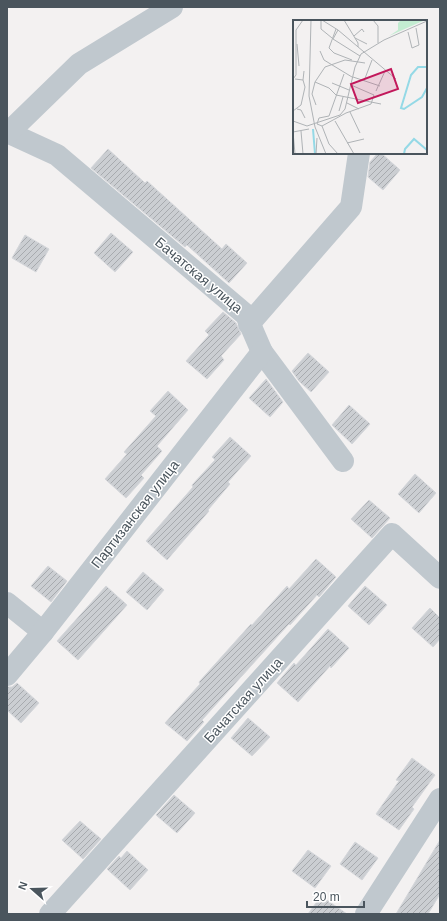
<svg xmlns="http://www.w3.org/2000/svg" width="447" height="921" font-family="Arial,sans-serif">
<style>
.building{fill:url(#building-hatch);stroke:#d5d7db}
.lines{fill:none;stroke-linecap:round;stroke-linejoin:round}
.minor{stroke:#c0c8ce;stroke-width:22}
.labels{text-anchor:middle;stroke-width:3;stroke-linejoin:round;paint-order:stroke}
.street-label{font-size:14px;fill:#4a555d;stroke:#fff}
.inset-river{fill:none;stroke:#94d9e6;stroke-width:2}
.inset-road{fill:none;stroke:#afb3b6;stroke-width:1}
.view{fill:#c2185b;fill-opacity:0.15;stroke:#c2185b;stroke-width:2}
.inset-edge{fill:none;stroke:#4a555d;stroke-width:2}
</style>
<defs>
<pattern id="building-hatch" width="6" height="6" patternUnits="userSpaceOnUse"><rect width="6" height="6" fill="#cbced2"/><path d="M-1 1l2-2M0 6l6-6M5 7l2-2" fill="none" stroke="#a7aaae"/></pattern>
</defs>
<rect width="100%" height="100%" fill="#f3f1f1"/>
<g class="building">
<path d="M108 149 145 183 147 181 222 249 226 244 247 263 229 283 187 245 185 247 91 168Z"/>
<path d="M378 153H381L400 170 383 190 368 177 370 162Z"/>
<path d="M111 233 133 252 115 272 94 253Z"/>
<path d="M25 235 49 249 36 272 12 258Z"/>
<path d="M223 312 236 323 241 334 221 356 224 360 207 379 186 361 209 335 205 331Z"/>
<path d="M308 353 329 372 311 392 299 381 292 371Z"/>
<path d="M266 379 283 402 270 417 249 398Z"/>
<path d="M168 391 188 410 157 446 162 451 141 475 144 478 126 498 105 479 127 454 124 452 156 416 150 411Z"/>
<path d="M349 405 370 424 352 444 332 425Z"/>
<path d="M230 437 251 456 228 482 230 484 208 510 209 511 167 560 146 541 193 487 192 485 215 460 212 457Z"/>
<path d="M415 474 436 493 419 513 398 494Z"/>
<path d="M369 500 390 518 372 538 351 519Z"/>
<path d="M316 559 336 577 319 597 317 595 290 625 289 624 202 720 204 722 187 741 165 723 200 684 199 682 251 624 252 625 287 586 289 589Z"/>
<path d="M48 566 67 581 51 602 31 586Z"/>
<path d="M143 572 164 590 147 610 126 592Z"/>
<path d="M106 586 127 605 78 660 57 641Z"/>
<path d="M365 586 387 605 369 625 348 606Z"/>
<path d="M430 608 440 618V639L433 647 412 628Z"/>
<path d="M328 629 349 648 331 668 330 666 298 702 277 683 294 663 296 665Z"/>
<path d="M17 683 39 703 21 723 7 710V687H12Z"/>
<path d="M248 718 270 737 252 756 231 738Z"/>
<path d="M412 758 435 775 412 807 414 809 399 830 376 814 399 781 396 780Z"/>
<path d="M174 795 195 813 177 833 156 815Z"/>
<path d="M80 821 101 839 83 859 62 840Z"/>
<path d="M440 840V894L428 914H396Z"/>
<path d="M355 842 378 858 362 880 340 864Z"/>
<path d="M308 850 331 866 315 888 292 871Z"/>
<path d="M127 851 148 870 130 890 107 869 119 856 121 858Z"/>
<path d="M321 896 347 914H308Z"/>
</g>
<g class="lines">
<g class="minor">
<path d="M7 132 57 155 246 315 262 352 343 461"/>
<path d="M9 132 79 64 172 7"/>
<path d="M249 324 351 207 359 153"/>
<path d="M7 603 43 632"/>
<path d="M7 675 43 632 262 352"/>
<path d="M50 914 392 534 440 578"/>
<path d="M366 914 440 799"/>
</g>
</g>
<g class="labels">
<g class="street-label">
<text transform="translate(199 275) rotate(40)" y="5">Бачатская улица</text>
<text transform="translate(135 514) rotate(-52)" y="5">Партизанская улица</text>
<text transform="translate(243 700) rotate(-48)" y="5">Бачатская улица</text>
</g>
</g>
<g transform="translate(293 20)">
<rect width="134" height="134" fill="#f3f1f1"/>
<path d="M108 0H132L96 16 105 10V3Z" fill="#c3ecd1"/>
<path class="inset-river" d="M134 47H125L118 55 108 88 111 89 129 77 134 68M20 109 22 134M111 134 112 129 121 119 134 130"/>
<path class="inset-road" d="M18 0 16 76 22 107 33 134M28 0V9L39 18M29 0 45 10 103 59M51 0 65 23V27M80 0 85 6V23M43 9 36 28 41 33 59 40M45 10 40 19 67 36M115 12 119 28 126 25 123 8M61 16 69 9 71 12M62 18 74 24M4 24 6 46M27 31 31 40 59 57M51 54 36 96 26 98 24 104 29 106 53 93 78 84 81 75 58 65M60 57 87 66M0 59 3 55V10L10 0M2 59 10 60 11 51M71 61 79 40M22 62 36 68 43 75 88 84M39 63 56 70M83 71 92 51M54 83 66 89M23 85 19 74 22 62 32 47 52 40 72 43M4 89 8 90 12 98M0 91 8 85 12 67 10 60M46 91 50 77M57 92 67 113M0 101 14 106 47 95 52 89 62 47 68 34 91 20 134 1M42 101 61 134M29 106 36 124 45 134M8 111 10 134M0 112 2 134M0 112 16 109M54 123 71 119M23 134 24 118"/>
<path class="view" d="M98 49 105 69 65 83 58 64Z"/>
<rect width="134" height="134" class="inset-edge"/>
</g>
<rect width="447" height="921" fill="none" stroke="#4a555d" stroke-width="16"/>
<g transform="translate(32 889) rotate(290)" stroke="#ffffff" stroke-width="3" paint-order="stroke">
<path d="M0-3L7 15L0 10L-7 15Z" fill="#4a555d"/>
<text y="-6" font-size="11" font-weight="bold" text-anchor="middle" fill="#4a555d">N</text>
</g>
<path d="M307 901v6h57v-6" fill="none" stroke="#4a555d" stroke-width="2"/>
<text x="313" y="901" font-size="12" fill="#4a555d" stroke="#ffffff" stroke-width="3" paint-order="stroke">20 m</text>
</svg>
